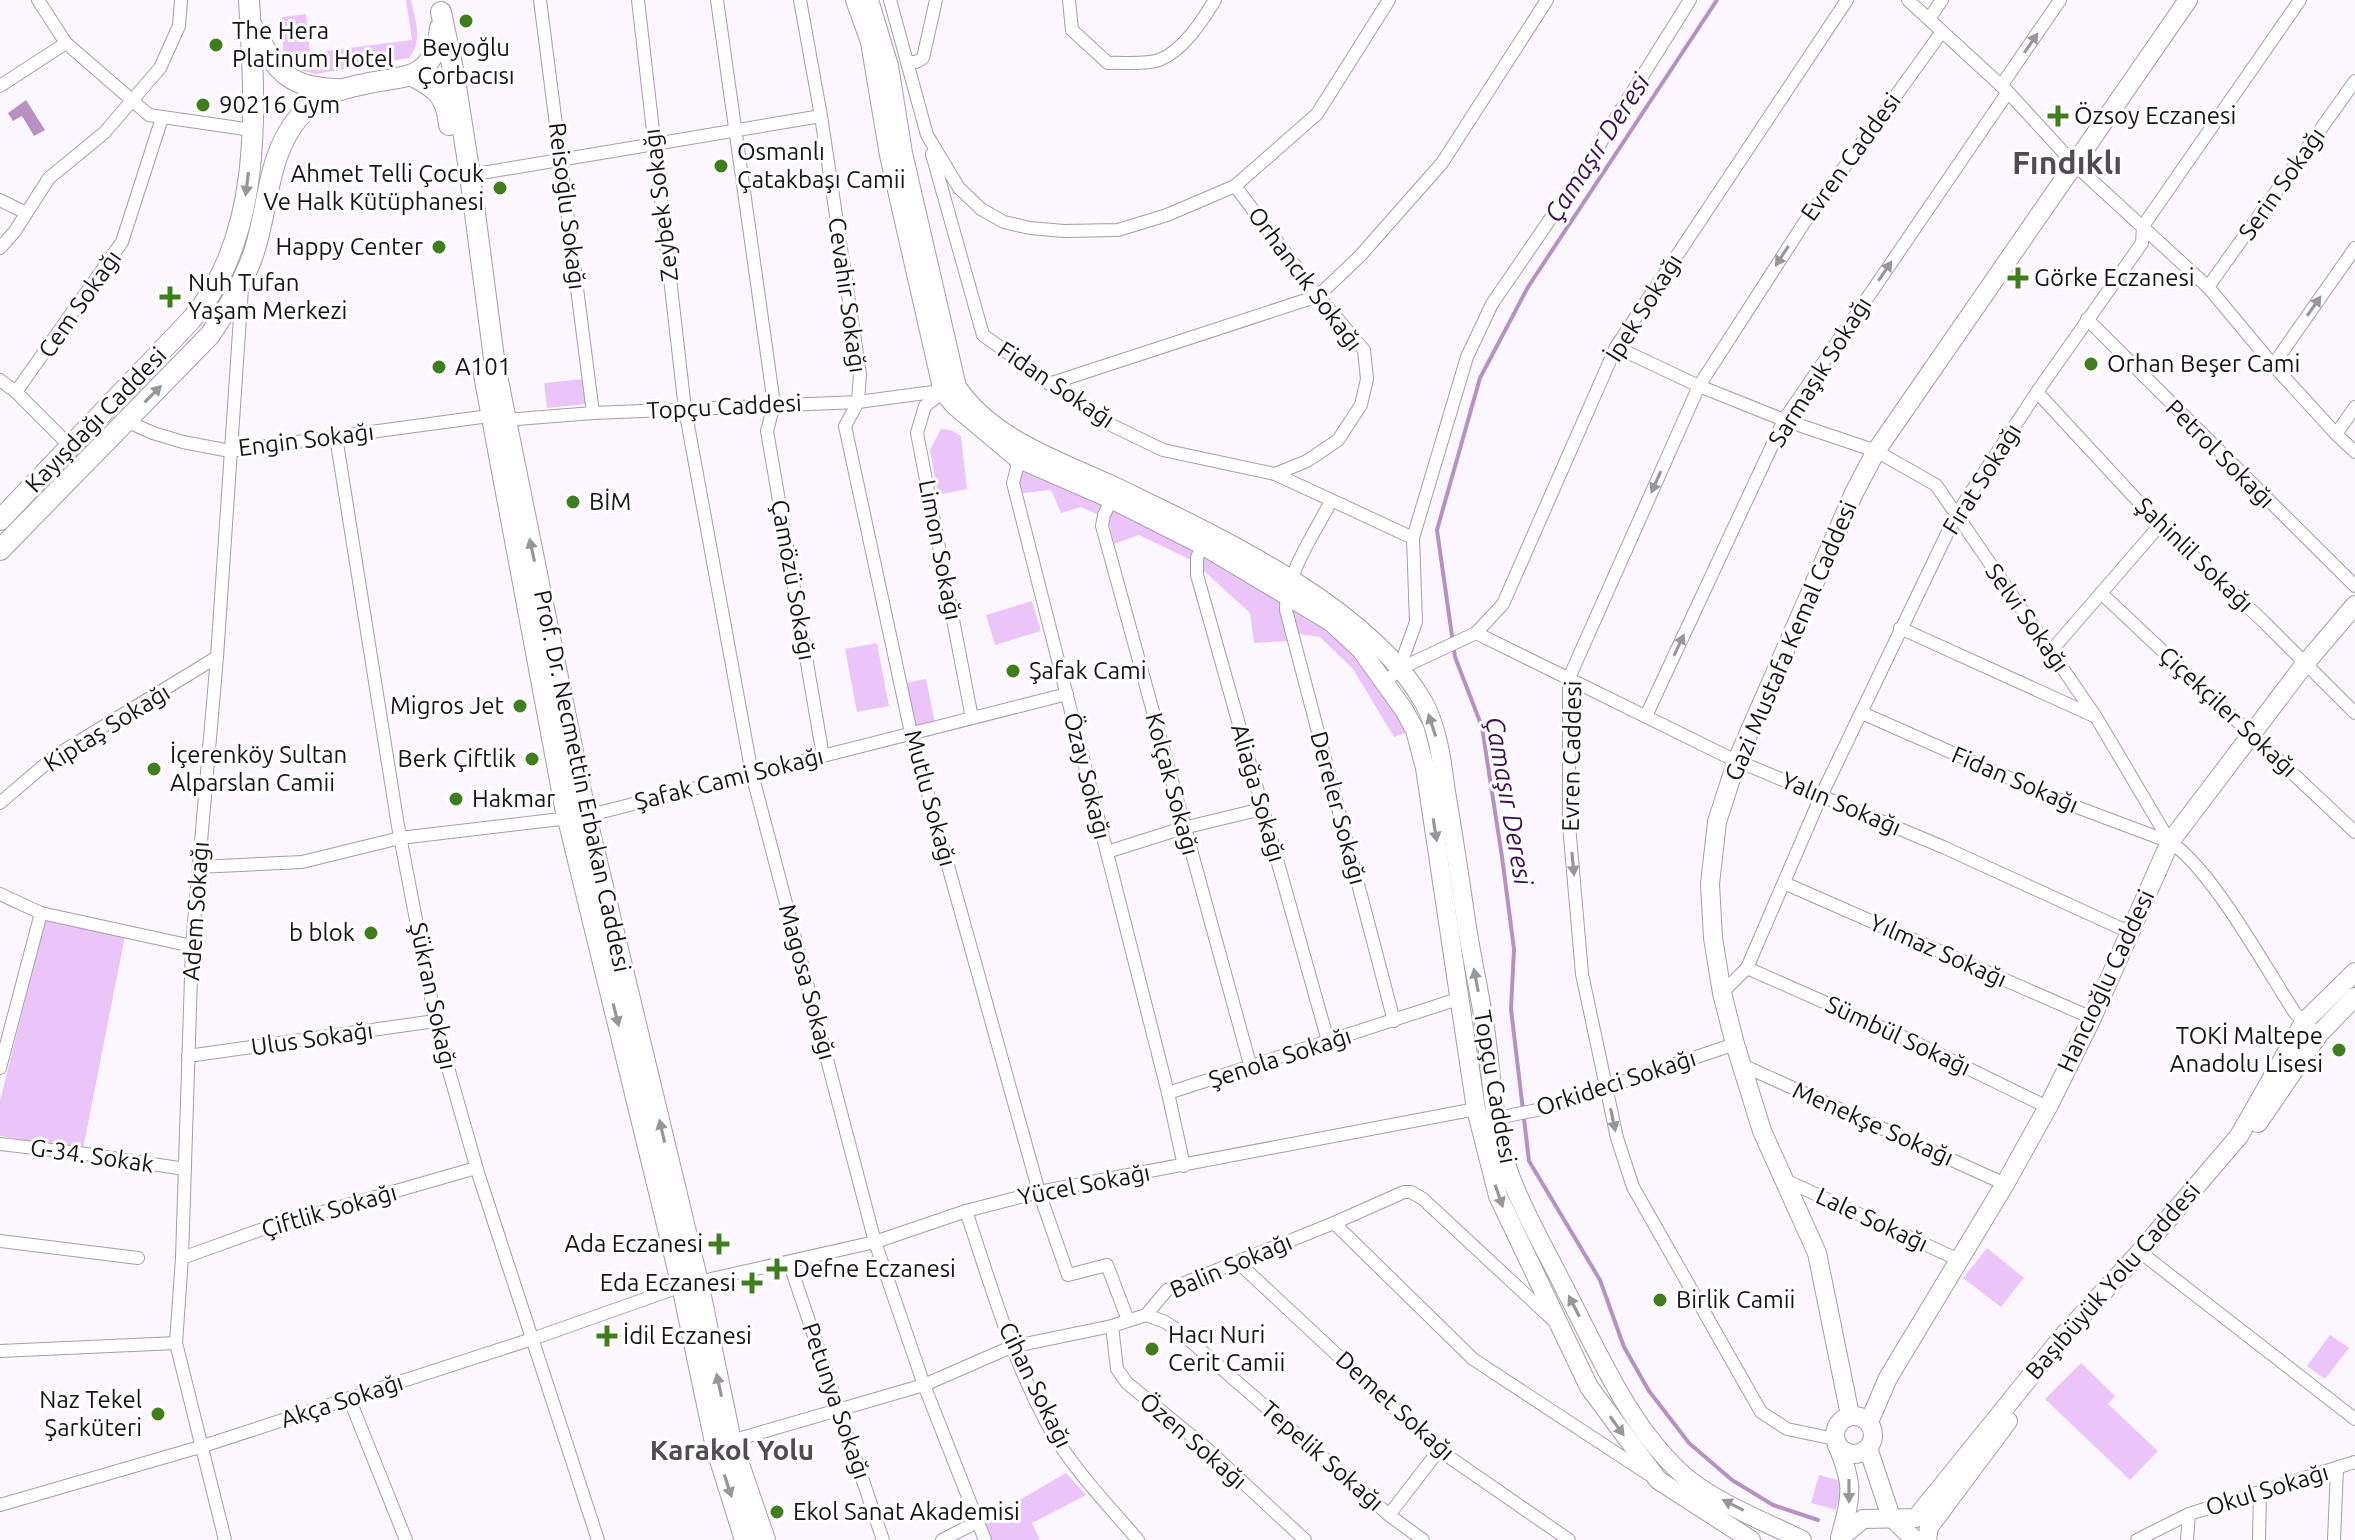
<svg xmlns="http://www.w3.org/2000/svg" width="2355" height="1540" font-family="Ubuntu,sans-serif">
<style>
.green{fill:#ebc5f9}
.water{fill:#b791c4}
.lines{fill:none;stroke-linecap:round;stroke-linejoin:round}
.stream{stroke:#b791c4;stroke-width:4}
.street-casing{stroke:#a59da7;stroke-width:14}
.secondary-casing{stroke:#a59da7;stroke-width:20}
.primary-casing{stroke:#a59da7;stroke-width:22}
.street{stroke:#fff;stroke-width:12}
.secondary{stroke:#fff;stroke-width:18}
.primary{stroke:#fff;stroke-width:20}
.oneway{fill:#979698}
.poi-dot{fill:#3e7e1d;stroke:#fff;stroke-width:3}
.labels{text-anchor:middle;stroke-width:6;stroke-linejoin:round;paint-order:stroke}
.poi-label{font-size:24px;fill:#181519;stroke:#fff;text-anchor:start}
.street-label{font-size:24px;fill:#181519;stroke:#fff}
.water-label{font-size:26px;font-style:italic;fill:#3f0e4e;stroke:#fff}
.quarter-label{font-size:28px;font-weight:bold;fill:#524b54;stroke:#fff}
.district-label{font-size:32px;font-weight:bold;fill:#524b54;stroke:#fff}
</style>
<rect width="100%" height="100%" fill="#fcf7fe"/>
<g class="green">
<path d="M406 0H411C415 20 424 41 409 58L316 74 299 70 283 50 282 17 306 14 310 53 412 40Z"/>
<path d="M584 379 587 404 547 408 544 383Z"/>
<path d="M941 429 951 430 961 436 967 489 938 495 930 450Z"/>
<path d="M1020 464 1106 501 1325 625 1368 667 1395 708 1405 733 1394 737 1353 669 1320 637 1286 632 1288 641 1254 643 1250 613 1193 561 1139 535 1114 544 1108 519 1081 507 1061 513 1051 490 1023 493 1018 481Z"/>
<path d="M1032 601 1041 631 995 645 986 615Z"/>
<path d="M877 643 889 706 857 712 845 649Z"/>
<path d="M926 679 935 723 914 727 905 683Z"/>
<path d="M45 920 125 936 83 1149 0 1136V1101Z"/>
<path d="M1987 1248 2024 1278 2001 1307 1963 1278Z"/>
<path d="M2330 1335 2349 1348 2325 1379 2307 1366Z"/>
<path d="M2081 1363 2115 1396 2108 1404 2158 1451 2130 1480 2045 1399Z"/>
<path d="M1066 1473 1086 1495 1032 1523 1040 1540H991L983 1521Z"/>
<path d="M1819 1475 1844 1482 1836 1510 1811 1503Z"/>
</g>
<path class="water" d="M26 100 45 130 34 136 22 116 13 121 8 113Z"/>
<g class="lines">
<path class="stream" d="M1717 0 1528 287 1480 378 1437 530 1455 657 1482 727 1502 857 1514 949 1511 1009 1529 1161 1600 1280 1624 1347 1649 1391 1689 1443 1732 1480 1773 1505 1818 1520"/>
<defs>
<g id="street">
<path d="M38 0 66 43 149 115 252 130"/>
<path d="M540 0 593 413"/>
<path d="M638 0 685 409 752 774 875 1242 924 1385 985 1540"/>
<path d="M717 0 774 404 767 431 823 756"/>
<path d="M800 0 821 116 860 374 858 402 845 426 911 733 1039 1192 1068 1275 1107 1265 1128 1320"/>
<path d="M890 0 927 135 959 188 981 209 1004 222 1030 228 1064 231 1118 230 1167 215 1235 186 1317 114 1389 0"/>
<path d="M1069 0 1072 30 1108 63C1123 62 1144 65 1159 60 1183 51 1202 21 1215 0"/>
<path d="M1908 0 2008 92 2075 165 2208 287 2273 365 2336 434 2355 452"/>
<path d="M1929 19 1942 0"/>
<path d="M907 62H916L923 58 936 0"/>
<path d="M0 86 66 43"/>
<path d="M2001 86 2060 0"/>
<path d="M932 154 983 335 1103 421 1163 450 1275 474 1413 538"/>
<path d="M470 175 821 116"/>
<path d="M1235 186 1318 296 1364 350 1367 379 1361 405 1338 440 1307 461 1275 474"/>
<path d="M0 200 26 213"/>
<path d="M0 248 15 231 49 178 104 133 160 68 179 26 181 0"/>
<path d="M2208 287 2355 81"/>
<path d="M2087 319 2355 586"/>
<path d="M1616 347 1699 386 1784 420 1876 451 1936 485 2096 717 2170 842C2212 869 2266 969 2295 1013L2310 1027"/>
<path d="M2273 365 2355 248"/>
<path d="M0 380 16 392 70 446"/>
<path d="M1049 384 1318 296 1360 256 1442 163 1547 0"/>
<path d="M16 392 122 242 162 118"/>
<path d="M943 392 925 406 917 433 972 718"/>
<path d="M2037 392 2160 525 2264 622 2355 713"/>
<path d="M505 420 593 413 858 402 948 390"/>
<path d="M126 421 153 433 183 442 230 451 489 416"/>
<path d="M2336 434 2355 407"/>
<path d="M336 437 398 826 437 1029 478 1173 598 1540"/>
<path d="M1021 452 1013 483 1168 1093 1184 1166"/>
<path d="M1114 494 1104 515 1102 526 1251 1068"/>
<path d="M1331 501C1315 533 1285 575 1286 610L1394 1021"/>
<path d="M1204 540 1197 558V575L1328 1041"/>
<path d="M2101 593 2355 832"/>
<path d="M1900 628 2094 716"/>
<path d="M1476 633 1728 757 1943 847 2129 932"/>
<path d="M2051 651 2160 525"/>
<path d="M1399 669 1416 622 1413 538 1467 357 1492 304 1579 177 1690 0"/>
<path d="M1386 682 1399 669 1476 633 1503 604 1616 347 1847 0"/>
<path d="M1862 713 2066 803 2170 842"/>
<path d="M1646 716 1784 420 2008 92"/>
<path d="M0 803 55 756 217 657"/>
<path d="M1107 852 1183 828 1262 809"/>
<path d="M198 867 302 862 400 838 586 816 1067 694"/>
<path d="M1784 883 2092 1018"/>
<path d="M0 894 41 913 192 946"/>
<path d="M1747 968 1912 1041 2041 1104 2049 1105"/>
<path d="M1722 993 1747 968 1821 796 1956 515 2037 392 2142 243 2143 226 2300 0"/>
<path d="M188 1056 435 1021"/>
<path d="M1742 1065 2005 1184"/>
<path d="M0 1068 41 913"/>
<path d="M1168 1093 1461 998"/>
<path d="M1497 1118 1542 1109 1735 1044"/>
<path d="M0 1144 86 1154 185 1169"/>
<path d="M1785 1180 1959 1260"/>
<path d="M966 1211C991 1285 1012 1361 1050 1429 1074 1470 1108 1505 1138 1540"/>
<path d="M1334 1223 1473 1359 1648 1474"/>
<path d="M0 1241 138 1258"/>
<path d="M2140 1252 2355 1419"/>
<path d="M182 1258 260 1230 476 1168"/>
<path d="M789 1262 883 1540"/>
<path d="M1231 1263 1244 1268 1439 1450 1569 1540"/>
<path d="M698 1282 875 1242 966 1211 1039 1192 1476 1109"/>
<path d="M1146 1315 1165 1322 1180 1332 1389 1515 1423 1540"/>
<path d="M1112 1326 1117 1369 1127 1383 1205 1447 1305 1540"/>
<path d="M0 1351 176 1343"/>
<path d="M349 1398 406 1540"/>
<path d="M1835 1439 1787 1429 1761 1412 1633 1187 1617 1138 1582 974 1569 825V678L1699 386 1804 223 1941 33"/>
<path d="M731 1441 924 1385 1011 1347 1112 1326 1146 1315 1167 1290 1334 1223 1404 1192H1411L1423 1199 1552 1319"/>
<path d="M0 1505 200 1447 532 1339 682 1286"/>
<path d="M1389 1515 1439 1450"/>
<path d="M225 1540 176 1343 182 1258 192 946 217 657 242 288"/>
<path d="M942 1540 977 1522"/>
<path d="M2137 1540 2189 1514 2355 1462"/>
<path d="M2187 1540 2189 1514"/>
<path d="M2259 1540 2260 1492"/>
<path d="M2334 1540 2337 1469"/>
</g>
<g id="secondary">
<path d="M855 0 870 42 889 155 943 392 954 405 1017 458 1111 499 1202 545 1331 622 1361 650 1404 710 1415 730 1425 768 1476 1109 1498 1196 1589 1387 1658 1480 1751 1540"/>
<path d="M869 0 889 66 903 153 957 387C994 441 1061 461 1118 488 1215 535 1370 606 1424 703 1438 729 1442 762 1446 792 1453 833 1459 873 1465 914 1470 950 1478 985 1484 1021 1492 1071 1492 1124 1509 1173 1524 1214 1547 1252 1566 1291 1599 1354 1628 1424 1681 1473 1713 1502 1764 1521 1802 1540"/>
<path d="M2258 1123 2319 1034 2355 997"/>
<path d="M1850 1415 1817 1253 1762 1131 1735 1044 1722 993 1713 938 1710 884 1717 822 1737 760 1854 493 1876 451 2188 0"/>
<circle cx="1854" cy="1435" r="19"/>
<path d="M1869 1422 1888 1378 2005 1184 2049 1105 2092 1018 2170 842 2304 665 2355 605"/>
<path d="M1837 1445C1855 1487 1851 1496 1840 1538"/>
<path d="M1868 1448 1891 1517 1915 1540"/>
<path d="M1840 1538 1863 1519 1916 1518 2063 1336 2140 1252 2239 1136 2304 1022 2355 972"/>
<path d="M1927 1540 1929 1527 2008 1421"/>
</g>
<g id="primary">
<path d="M441 12 454 74 470 175 495 366 586 816 698 1282 731 1441 765 1540"/>
<path d="M252 26C276 69 285 88 338 89"/>
<path d="M411 75C437 89 446 95 449 125"/>
<path d="M484 375 565 807 682 1286 716 1447 745 1540"/>
<path d="M0 520 191 320C265 235 255 105 249 0"/>
<path d="M0 550 210 335C227 310 243 283 253 255 269 209 266 156 299 117 323 89 357 85 392 79 402 77 412 76 420 70 435 59 438 45 440 28"/>
</g>
</defs>
<use href="#street" class="street-casing"/>
<use href="#secondary" class="secondary-casing"/>
<use href="#primary" class="primary-casing"/>
<use href="#street" class="street"/>
<use href="#secondary" class="secondary"/>
<use href="#primary" class="primary"/>
</g>
<defs><path id="oneway-solid" d="M-6-.8H1V-3.2L6.5 0L1 3.2V.8H-6Z" transform="scale(2)"/></defs>
<g class="oneway">
<use href="#oneway-solid" transform="translate(2031 43) rotate(-56)"/>
<use href="#oneway-solid" transform="translate(247 184) rotate(97)"/>
<use href="#oneway-solid" transform="translate(1782 256) rotate(123)"/>
<use href="#oneway-solid" transform="translate(1885 271) rotate(-56)"/>
<use href="#oneway-solid" transform="translate(2314 306) rotate(-55)"/>
<use href="#oneway-solid" transform="translate(153 394) rotate(-45)"/>
<use href="#oneway-solid" transform="translate(1656 482) rotate(114)"/>
<use href="#oneway-solid" transform="translate(532 550) rotate(-102)"/>
<use href="#oneway-solid" transform="translate(1679 645) rotate(-65)"/>
<use href="#oneway-solid" transform="translate(1432 725) rotate(-108)"/>
<use href="#oneway-solid" transform="translate(1435 830) rotate(81)"/>
<use href="#oneway-solid" transform="translate(1573 864) rotate(85)"/>
<use href="#oneway-solid" transform="translate(1476 980) rotate(-101)"/>
<use href="#oneway-solid" transform="translate(616 1015) rotate(76)"/>
<use href="#oneway-solid" transform="translate(1613 1120) rotate(78)"/>
<use href="#oneway-solid" transform="translate(662 1131) rotate(-103)"/>
<use href="#oneway-solid" transform="translate(1499 1196) rotate(71)"/>
<use href="#oneway-solid" transform="translate(1574 1306) rotate(-117)"/>
<use href="#oneway-solid" transform="translate(719 1385) rotate(-102)"/>
<use href="#oneway-solid" transform="translate(1617 1426) rotate(54)"/>
<use href="#oneway-solid" transform="translate(728 1486) rotate(72)"/>
<use href="#oneway-solid" transform="translate(1849 1491) rotate(90)"/>
<use href="#oneway-solid" transform="translate(1733 1505) rotate(-153)"/>
</g>
<g class="poi-dot">
<circle cx="466" cy="21" r="8"/>
<circle cx="216" cy="45" r="8"/>
<circle cx="203" cy="105" r="8"/>
<path d="M2054 104h8v8h8v8h-8v8h-8v-8h-8v-8h8z"/>
<circle cx="721" cy="166" r="8"/>
<circle cx="500" cy="188" r="8"/>
<circle cx="439" cy="247" r="8"/>
<path d="M2014 266h8v8h8v8h-8v8h-8v-8h-8v-8h8z"/>
<path d="M166 285h8v8h8v8h-8v8h-8v-8h-8v-8h8z"/>
<circle cx="2091" cy="364" r="8"/>
<circle cx="439" cy="367" r="8"/>
<circle cx="573" cy="502" r="8"/>
<circle cx="1013" cy="671" r="8"/>
<circle cx="520" cy="706" r="8"/>
<circle cx="532" cy="759" r="8"/>
<circle cx="154" cy="769" r="8"/>
<circle cx="456" cy="799" r="8"/>
<circle cx="371" cy="933" r="8"/>
<circle cx="2339" cy="1050" r="8"/>
<path d="M715 1232h8v8h8v8h-8v8h-8v-8h-8v-8h8z"/>
<path d="M773 1257h8v8h8v8h-8v8h-8v-8h-8v-8h8z"/>
<path d="M748 1271h8v8h8v8h-8v8h-8v-8h-8v-8h8z"/>
<circle cx="1660" cy="1300" r="8"/>
<path d="M603 1324h8v8h8v8h-8v8h-8v-8h-8v-8h8z"/>
<circle cx="1152" cy="1349" r="8"/>
<circle cx="158" cy="1414" r="8"/>
<circle cx="777" cy="1512" r="8"/>
</g>
<g class="labels">
<g class="poi-label">
<text x="232" y="39">The Hera<tspan x="232" dy="28">Platinum Hotel</tspan></text>
<text x="466" y="56" text-anchor="middle">Beyoğlu<tspan x="466" dy="28">Çorbacısı</tspan></text>
<text x="219" y="113">90216 Gym</text>
<text x="2074" y="124">Özsoy Eczanesi</text>
<text x="737" y="160">Osmanlı<tspan x="737" dy="28">Çatakbaşı Camii</tspan></text>
<text x="484" y="182" text-anchor="end">Ahmet Telli Çocuk<tspan x="484" dy="28">Ve Halk Kütüphanesi</tspan></text>
<text x="423" y="255" text-anchor="end">Happy Center</text>
<text x="2034" y="286">Görke Eczanesi</text>
<text x="188" y="291">Nuh Tufan<tspan x="188" dy="28">Yaşam Merkezi</tspan></text>
<text x="2107" y="372">Orhan Beşer Cami</text>
<text x="455" y="375">A101</text>
<text x="589" y="510">BİM</text>
<text x="1029" y="679">Şafak Cami</text>
<text x="504" y="714" text-anchor="end">Migros Jet</text>
<text x="170" y="763">İçerenköy Sultan<tspan x="170" dy="28">Alparslan Camii</tspan></text>
<text x="516" y="767" text-anchor="end">Berk Çiftlik</text>
<text x="472" y="807">Hakmar</text>
<text x="355" y="941" text-anchor="end">b blok</text>
<text x="2323" y="1044" text-anchor="end">TOKİ Maltepe<tspan x="2323" dy="28">Anadolu Lisesi</tspan></text>
<text x="703" y="1252" text-anchor="end">Ada Eczanesi</text>
<text x="793" y="1277">Defne Eczanesi</text>
<text x="736" y="1291" text-anchor="end">Eda Eczanesi</text>
<text x="1676" y="1308">Birlik Camii</text>
<text x="1168" y="1343">Hacı Nuri<tspan x="1168" dy="28">Cerit Camii</tspan></text>
<text x="623" y="1344">İdil Eczanesi</text>
<text x="142" y="1408" text-anchor="end">Naz Tekel<tspan x="142" dy="28">Şarküteri</tspan></text>
<text x="793" y="1520">Ekol Sanat Akademisi</text>
</g>
<g class="street-label">
<text transform="translate(1851 157) rotate(-54)" y="8">Evren Caddesi</text>
<text transform="translate(2282 184) rotate(-55)" y="8">Serin Sokağı</text>
<text transform="translate(661 205) rotate(-97)" y="8">Zeybek Sokağı</text>
<text transform="translate(567 206) rotate(83)" y="8">Reisoğlu Sokağı</text>
<text transform="translate(1305 279) rotate(53)" y="8">Orhancık Sokağı</text>
<text transform="translate(847 295) rotate(82)" y="8">Cevahir Sokağı</text>
<text transform="translate(80 304) rotate(-55)" y="8">Cem Sokağı</text>
<text transform="translate(1644 308) rotate(-58)" y="8">İpek Sokağı</text>
<text transform="translate(1820 372) rotate(-58)" y="8">Sarmaşık Sokağı</text>
<text transform="translate(1056 385) rotate(34)" y="8">Fidan Sokağı</text>
<text transform="translate(724 407) rotate(-3)" y="8">Topçu Caddesi</text>
<text transform="translate(96 420) rotate(-46)" y="8">Kayışdağı Caddesi</text>
<text transform="translate(306 440) rotate(-7)" y="8">Engin Sokağı</text>
<text transform="translate(2220 454) rotate(45)" y="8">Petrol Sokağı</text>
<text transform="translate(1982 479) rotate(-58)" y="8">Fırat Sokağı</text>
<text transform="translate(940 550) rotate(79)" y="8">Limon Sokağı</text>
<text transform="translate(2194 555) rotate(44)" y="8">Şahinlil Sokağı</text>
<text transform="translate(793 580) rotate(80)" y="8">Çamözü Sokağı</text>
<text transform="translate(2027 618) rotate(55)" y="8">Selvi Sokağı</text>
<text transform="translate(1791 641) rotate(-67)" y="8">Gazi Mustafa Kemal Caddesi</text>
<text transform="translate(2228 712) rotate(43)" y="8">Çiçekçiler Sokağı</text>
<text transform="translate(107 728) rotate(-32)" y="8">Kiptaş Sokağı</text>
<text transform="translate(1572 756) rotate(-89)" y="8">Evren Caddesi</text>
<text transform="translate(1087 776) rotate(76)" y="8">Özay Sokağı</text>
<text transform="translate(729 779) rotate(-14)" y="8">Şafak Cami Sokağı</text>
<text transform="translate(2015 780) rotate(23)" y="8">Fidan Sokağı</text>
<text transform="translate(582 781) rotate(78)" y="8">Prof. Dr. Necmettin Erbakan Caddesi</text>
<text transform="translate(1172 784) rotate(75)" y="8">Kolçak Sokağı</text>
<text transform="translate(1258 793) rotate(74)" y="8">Aliağa Sokağı</text>
<text transform="translate(930 798) rotate(75)" y="8">Mutlu Sokağı</text>
<text transform="translate(1841 804) rotate(23)" y="8">Yalın Sokağı</text>
<text transform="translate(1338 808) rotate(75)" y="8">Dereler Sokağı</text>
<text transform="translate(196 911) rotate(-86)" y="8">Adem Sokağı</text>
<text transform="translate(1938 951) rotate(24)" y="8">Yılmaz Sokağı</text>
<text transform="translate(2106 981) rotate(-65)" y="8">Hancıoğlu Caddesi</text>
<text transform="translate(807 982) rotate(75)" y="8">Magosa Sokağı</text>
<text transform="translate(433 996) rotate(78)" y="8">Şükran Sokağı</text>
<text transform="translate(1898 1036) rotate(25)" y="8">Sümbül Sokağı</text>
<text transform="translate(312 1039) rotate(-8)" y="8">Ulus Sokağı</text>
<text transform="translate(1280 1058) rotate(-18)" y="8">Şenola Sokağı</text>
<text transform="translate(1616 1083) rotate(-18)" y="8">Orkideci Sokağı</text>
<text transform="translate(1495 1087) rotate(80)" y="8">Topçu Caddesi</text>
<text transform="translate(1873 1124) rotate(24)" y="8">Menekşe Sokağı</text>
<text transform="translate(92 1156) rotate(8)" y="8">G-34. Sokak</text>
<text transform="translate(1084 1185) rotate(-11)" y="8">Yücel Sokağı</text>
<text transform="translate(329 1211) rotate(-16)" y="8">Çiftlik Sokağı</text>
<text transform="translate(1872 1220) rotate(25)" y="8">Lale Sokağı</text>
<text transform="translate(1231 1266) rotate(-23)" y="8">Balin Sokağı</text>
<text transform="translate(2113 1281) rotate(-49)" y="8">Başıbüyük Yolu Caddesi</text>
<text transform="translate(1035 1385) rotate(64)" y="8">Cihan Sokağı</text>
<text transform="translate(342 1401) rotate(-18)" y="8">Akça Sokağı</text>
<text transform="translate(836 1401) rotate(71)" y="8">Petunya Sokağı</text>
<text transform="translate(1395 1406) rotate(42)" y="8">Demet Sokağı</text>
<text transform="translate(1193 1441) rotate(41)" y="8">Özen Sokağı</text>
<text transform="translate(1322 1456) rotate(41)" y="8">Tepelik Sokağı</text>
<text transform="translate(2267 1490) rotate(-17)" y="8">Okul Sokağı</text>
</g>
<g class="water-label">
<text transform="translate(1597 148) rotate(-57)" y="9">Çamaşır Deresi</text>
<text transform="translate(1509 801) rotate(80)" y="9">Çamaşır Deresi</text>
</g>
<g class="quarter-label">
<text x="732" y="1460">Karakol Yolu</text>
</g>
<g class="district-label">
<text x="2067" y="174">Fındıklı</text>
</g>
</g>
</svg>
